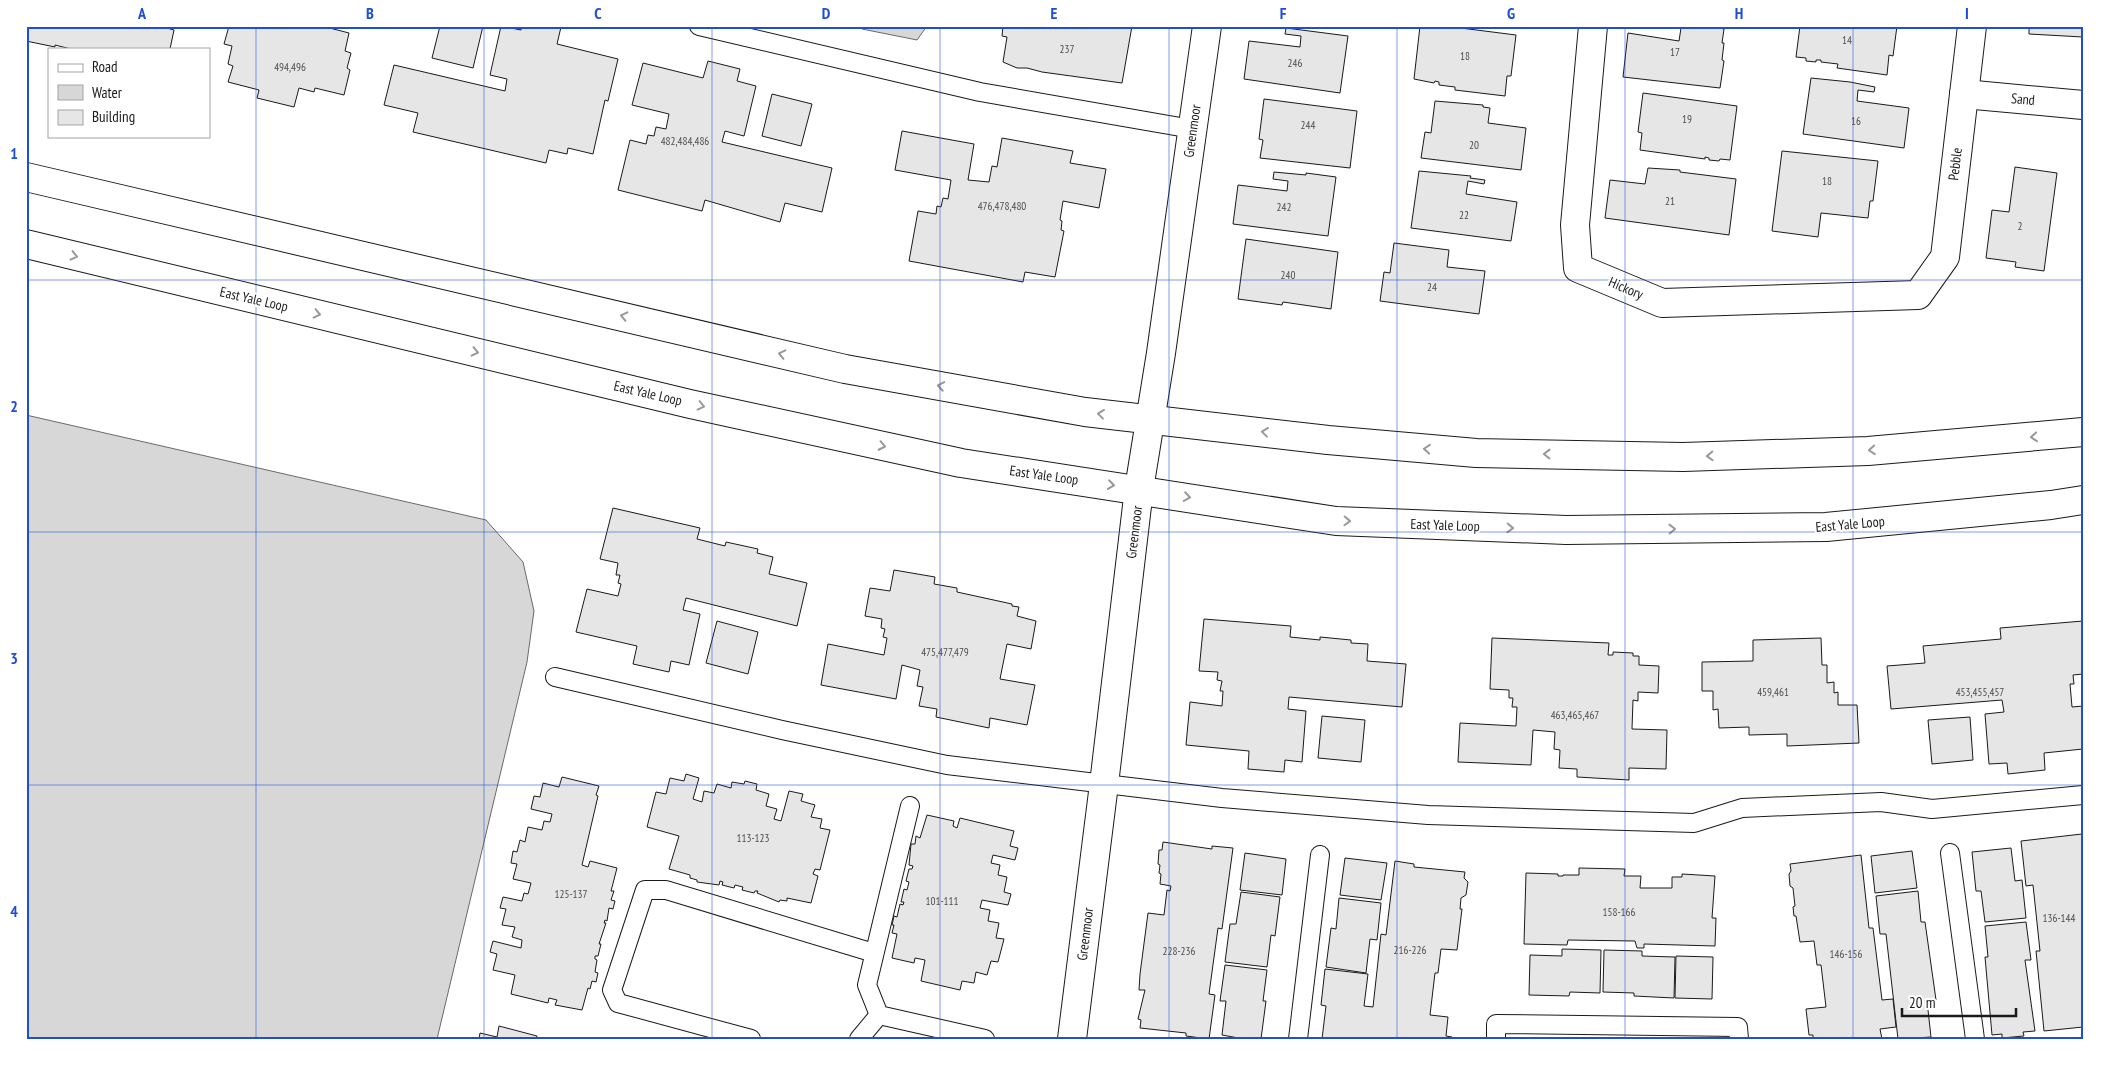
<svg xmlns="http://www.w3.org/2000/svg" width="2109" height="1065" font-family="'PT Sans Narrow',sans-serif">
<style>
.water{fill:#d7d7d7;stroke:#6a6a6a}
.building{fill:#e6e6e6;stroke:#1a1a1a}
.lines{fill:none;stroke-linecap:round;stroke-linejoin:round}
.service-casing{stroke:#1a1a1a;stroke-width:20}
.minor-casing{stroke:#1a1a1a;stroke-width:30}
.secondary-casing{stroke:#1a1a1a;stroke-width:30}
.service{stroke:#fff;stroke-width:18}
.minor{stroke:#fff;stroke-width:28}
.secondary{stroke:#fff;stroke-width:28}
.oneway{stroke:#989898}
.grid{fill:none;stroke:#1d4ed8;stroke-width:1;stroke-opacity:0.55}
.labels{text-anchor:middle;stroke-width:4;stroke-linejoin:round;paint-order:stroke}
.number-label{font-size:11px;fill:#4d4d4d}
.street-label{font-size:14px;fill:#1a1a1a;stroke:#fff}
.neatline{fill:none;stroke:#1d4ed8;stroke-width:2}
.grid-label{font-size:16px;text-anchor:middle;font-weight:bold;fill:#1d4ed8}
</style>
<rect width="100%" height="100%" fill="#fff"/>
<g class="water">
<path d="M863 26H927L917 40 862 29Z"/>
<path d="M26 415 486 520 523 562 534 611 527 662 437 1039H26Z"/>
</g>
<g class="building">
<path d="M26 26H160L174 30 170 49H71L55 45V47L26 41Z"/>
<path d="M229 26H322L349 33 345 51 351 53 347 68 350 70 344 95 315 88 314 92 299 88 294 107 257 98 259 90 228 82 233 66 228 64 232 46 224 44Z"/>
<path d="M440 26H483L473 68 432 58Z"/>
<path d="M501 26 521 30 522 26 561 27 557 44 618 59 608 101 605 100 593 154 568 148 567 154 549 150 546 163 413 132 418 113 384 105 394 65 505 91 507 79 490 75Z"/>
<path d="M1003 26H1132L1122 83 1042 72 1027 68H1017L1003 62 1007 37 1002 36Z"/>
<path d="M1420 26H1445L1516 35 1511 76H1507L1505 96 1455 90V87L1439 85V82L1435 81 1434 83 1414 79Z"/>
<path d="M1668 26H1711L1724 29 1722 43H1724L1722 60 1724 61 1720 88 1623 77 1628 33 1679 41 1681 28Z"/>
<path d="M1800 26H1897L1893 56 1889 55 1887 75 1837 68 1838 64 1821 62V60H1816V62L1806 61V58L1796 57Z"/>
<path d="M2029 26H2083V37L2029 34Z"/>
<path d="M1286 28 1348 36 1340 93 1244 79 1249 41 1300 47 1301 36 1285 34Z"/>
<path d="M708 61 740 69 737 81 756 86 744 136 725 131 722 142 832 168 822 212 785 203 780 222 705 200 702 211 618 190 630 140 646 144 648 135 654 136 656 127 666 129 669 114 632 105 643 63 703 78Z"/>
<path d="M1811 78 1850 82 1875 87 1874 92 1858 90 1857 101 1909 108 1904 148 1803 134Z"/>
<path d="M1643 93 1737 106 1730 160 1720 159 1719 161 1709 160V158L1705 157V159L1640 150 1642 133 1638 132Z"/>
<path d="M772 94 812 104 801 146 762 136Z"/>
<path d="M1264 99 1357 111 1350 168 1260 158 1263 140 1259 139Z"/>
<path d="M1435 101 1483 105V107L1490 108 1488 123 1526 128 1521 170 1421 158 1425 132 1431 133Z"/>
<path d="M902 131 974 144 968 180 989 182 992 166 997 167 1002 138 1073 151 1070 163 1106 169 1099 208 1063 201 1060 220 1062 221 1061 230 1064 231 1055 277 1025 272 1023 282 909 261 918 211 936 214 937 206 941 207 943 198 948 199 951 180 895 170Z"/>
<path d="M1782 151 1878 161 1873 201H1870L1868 218 1821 213 1818 237 1772 231Z"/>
<path d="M2015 167 2057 173 2044 271 2015 267 2016 262 1986 258 1992 210 2009 212Z"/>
<path d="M1648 168 1680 170V172L1736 179 1729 235 1605 218 1610 180 1645 184Z"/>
<path d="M1419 171 1471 176 1470 178 1485 180 1484 184 1468 181 1466 194 1517 202 1511 241 1411 228Z"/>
<path d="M1274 172 1306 175V173L1336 177 1328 236 1233 224 1238 185 1287 191 1288 181 1273 179Z"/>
<path d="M1246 239 1338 252 1331 309 1283 302 1282 305 1238 299Z"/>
<path d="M1394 243 1449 250 1447 267 1485 271 1479 314 1380 301 1384 272 1390 273Z"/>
<path d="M613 508 700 528 697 539 725 546 726 542 758 549 757 553 773 557 769 574 807 583 797 626 686 598 683 610 700 614 689 665 671 661 669 672 633 664 637 646 576 632 587 589 618 596 621 584 618 583 620 575H616L618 563 600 559Z"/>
<path d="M894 570 935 577 934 584 957 588V592L1012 604V606L1019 607 1017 616 1036 621 1031 649 1007 644 1000 679 1035 685 1027 725 990 718 989 728 936 717 937 709 919 706 923 687 917 686 920 670 902 665 896 699 821 685 828 644 884 655 887 638 883 637 885 629 881 628 882 619 865 616 870 588 890 591Z"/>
<path d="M1204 619 1291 626 1290 637 1320 640V637L1351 640V643L1368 644 1367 661 1406 664 1402 707 1289 697 1288 709 1306 711 1302 762 1285 760 1284 772 1248 769 1249 751 1186 745 1190 702 1222 706 1223 691H1220L1222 681 1217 680 1218 672 1199 671Z"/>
<path d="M717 621 758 632 748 674 706 663Z"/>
<path d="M2083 621V674L2073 675 2074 684H2070L2072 707 2083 706V749L2044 753 2045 770 2008 774 2007 763 1989 764 1985 714 2004 712 2002 700 1891 709 1887 666 1925 663 1923 646 2001 639 2000 628Z"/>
<path d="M1492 638 1609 643 1608 655H1613V652L1633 653V656H1639V665L1659 666 1658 693 1638 692V701L1633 700 1632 729 1667 730 1666 769 1629 768V780L1577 777V769L1559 768 1560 750 1554 749 1555 732 1533 730 1531 765 1458 762 1460 723 1516 726 1517 707H1512L1513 698H1509V690L1490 689Z"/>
<path d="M1821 638 1822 665H1827V683L1834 682V693L1838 692V705H1857L1859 743 1787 746V734L1749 735V727L1719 728 1718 709 1713 710V691H1702V662L1753 661V640Z"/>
<path d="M1322 716 1365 720 1361 762 1318 758Z"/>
<path d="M1970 717 1973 760 1932 764 1928 720Z"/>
<path d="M686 774 699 778 693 799 702 802 704 791 714 793 717 784 731 788 732 782 744 784 745 781 757 784 756 790 769 794 766 806 777 809 774 819 781 821 789 791 803 794 801 801 815 805 811 817 822 819 820 828 830 830 820 870 815 869 813 874 818 876 811 903 787 898V901L780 900 779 902 757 893 758 891H755L754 893 742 890 743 887 735 885 734 888 722 885 723 882 720 881 719 885 697 882V880L690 878V875L669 869 679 836 647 827 656 792 666 794 670 778 684 781Z"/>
<path d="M562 777 599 786 596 795 598 796 582 865 588 867 590 861 617 868 611 891H614L611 900 615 901 613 909 609 908 607 921 605 920 604 923H606L599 944H601L598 956H595V959L597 960 595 972 598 973 596 982 592 981 590 989 588 988 582 1010 555 1005 557 1000 549 998 548 1003 511 994 515 975 493 970 497 954 490 952 493 941 521 948 522 940 512 937 515 927 502 925 506 909 500 908 503 897 522 901 524 893 528 894 531 883 513 879 517 864 511 863 513 851 517 852 520 840 525 842 528 827 542 830 544 821 550 822 552 814 531 809 534 796 540 797 543 783 559 787Z"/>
<path d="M927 815 954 821 953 826 957 828 960 818 1014 831 1010 846 1018 848 1015 860 993 855 991 863 1000 865 998 875 1007 877 1004 892 1011 894 1008 905 982 900 980 908 990 910 988 921 999 923 996 938 1004 939 998 962 991 961 987 975 976 972 974 983 962 981 960 990 921 981 925 960 915 958 914 963 892 958 897 934 892 933 894 925H892L894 916 897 917 900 904 903 905 904 902H901L904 889 907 890 909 882 906 881 909 869H912L913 866 909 865 911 844H915L916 836 920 838Z"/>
<path d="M2082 834 2083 1027 2044 1031 2036 951H2040L2033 885 2026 886 2021 841Z"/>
<path d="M1163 842 1212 849V846L1233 848 1222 929 1218 928 1209 994 1215 995 1209 1039 1186 1036V1033L1140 1028 1141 1020 1138 1019 1145 990H1139L1140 974 1148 913 1164 915 1167 890 1170 891 1171 886 1160 884 1161 874 1159 873 1160 865 1158 864 1159 850H1162Z"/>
<path d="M2011 848 2015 881 2022 880 2026 918 1985 922 1981 891H1976L1972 852Z"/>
<path d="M1912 851 1917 888 1875 893 1871 856Z"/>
<path d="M1245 853 1286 859 1282 895 1240 890Z"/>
<path d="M1861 855 1869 928H1873L1882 1000 1893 999 1896 1027 1880 1029 1882 1039H1813V1035H1809L1806 1009 1826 1007 1821 965H1817L1814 941 1800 942 1796 916H1794L1793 907 1795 906 1793 888 1790 886 1789 874 1791 871 1790 864Z"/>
<path d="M1345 858 1387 863 1381 900 1340 895Z"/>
<path d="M1395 861 1414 864V867L1465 872 1464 878 1468 882 1466 895 1461 898 1460 909H1462L1457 950 1441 949 1438 973H1435L1430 1015 1448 1017 1446 1036 1452 1037V1039H1322L1326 1006 1321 1005 1325 969 1368 974 1364 1006 1373 1007 1381 934 1386 935Z"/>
<path d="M1579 868 1625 869 1624 876H1641L1640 888H1672V877H1682V874L1715 876 1712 918H1716L1715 946 1644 944V948H1637L1635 941 1568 940 1567 945 1524 944 1526 873 1558 874V876H1563V875H1579Z"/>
<path d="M1918 891 1921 922H1925L1936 1000 1927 1001 1931 1037 1898 1039 1886 934H1880L1876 896Z"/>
<path d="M1241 892 1280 897 1275 936 1271 935 1267 967 1225 962 1230 924H1236Z"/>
<path d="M1339 898 1381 903 1377 940 1370 939 1366 973 1326 967 1331 928 1336 929Z"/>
<path d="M2026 922 2031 960H2025L2035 1031 2023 1032 2024 1036 2002 1038V1034L1992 1035 1985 957H1988L1985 926Z"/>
<path d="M1562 949 1601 950 1600 993 1570 992 1569 996 1529 995 1530 955 1562 956Z"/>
<path d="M1604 950 1642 951V956L1675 957 1674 998 1634 996V993L1603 992Z"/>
<path d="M1676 956 1713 957 1712 999 1675 998Z"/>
<path d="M1225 965 1267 970 1263 1001H1266L1261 1039H1244L1222 1035 1226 1001H1220Z"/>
<path d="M499 1026 537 1036 536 1039H479L480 1033 497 1037Z"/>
</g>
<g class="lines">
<defs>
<g id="service">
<path d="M699 26 980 92 1192 129"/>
<path d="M555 677 782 730 947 765 1222 798 1428 815 1694 823 1742 808 1881 802 1932 809 2083 795"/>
<path d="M910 806 867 985 879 1015 985 1039"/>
<path d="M1950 853 1975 1039"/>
<path d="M751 1039 618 1003 612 990 645 890H666L874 953"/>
<path d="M859 1039 879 1015"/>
<path d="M1298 1039 1320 855"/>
<path d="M1496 1039V1024L1738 1027 1739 1039"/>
</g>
<g id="minor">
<path d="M1593 26 1575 225 1578 268 1662 303 1918 295 1945 257 1972 26"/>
<path d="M1964 94 2083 105"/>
<path d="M1072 1039 1104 784 1139 489 1161 353 1207 26"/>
</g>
<g id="secondary">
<path d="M26 177 845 369 1085 412 1328 440 1476 453 1683 457 1868 451 2083 432"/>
<path d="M26 244 690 404 961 463 1336 521 1566 530 1826 527 2051 505 2083 500"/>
</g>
</defs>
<use href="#service" class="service-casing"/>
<use href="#minor" class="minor-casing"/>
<use href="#secondary" class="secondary-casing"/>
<use href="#service" class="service"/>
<use href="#minor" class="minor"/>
<use href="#secondary" class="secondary"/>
</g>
<defs><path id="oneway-chevron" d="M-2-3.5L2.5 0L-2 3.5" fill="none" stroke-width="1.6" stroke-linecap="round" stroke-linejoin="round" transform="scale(1.25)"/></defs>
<g class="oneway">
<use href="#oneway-chevron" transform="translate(74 256) rotate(13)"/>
<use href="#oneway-chevron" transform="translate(317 314) rotate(13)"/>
<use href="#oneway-chevron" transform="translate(624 316) rotate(-167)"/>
<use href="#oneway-chevron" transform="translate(475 352) rotate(13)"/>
<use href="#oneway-chevron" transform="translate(782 354) rotate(-167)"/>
<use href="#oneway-chevron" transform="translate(941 386) rotate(-170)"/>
<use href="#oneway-chevron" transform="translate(701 406) rotate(13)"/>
<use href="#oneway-chevron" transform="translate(1101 414) rotate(-173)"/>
<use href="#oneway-chevron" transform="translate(1265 432) rotate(-173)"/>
<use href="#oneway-chevron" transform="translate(2034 437) rotate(175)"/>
<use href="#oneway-chevron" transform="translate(882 446) rotate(12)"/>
<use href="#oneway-chevron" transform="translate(1427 449) rotate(-175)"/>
<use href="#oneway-chevron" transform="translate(1872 450) rotate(176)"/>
<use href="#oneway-chevron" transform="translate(1547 454) rotate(-179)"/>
<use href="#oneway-chevron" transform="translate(1710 456) rotate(178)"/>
<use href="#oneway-chevron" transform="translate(1111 485) rotate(8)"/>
<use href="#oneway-chevron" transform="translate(1187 497) rotate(9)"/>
<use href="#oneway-chevron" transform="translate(1347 521) rotate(2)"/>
<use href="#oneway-chevron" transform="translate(1510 528) rotate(2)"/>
<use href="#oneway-chevron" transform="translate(1672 529) rotate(-1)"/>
</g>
<path class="grid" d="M256 26V1039M484 26V1039M712 26V1039M940 26V1039M1169 26V1039M1397 26V1039M1625 26V1039M1853 26V1039M26 280H2083M26 532H2083M26 785H2083"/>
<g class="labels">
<g class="number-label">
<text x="1847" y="44">14</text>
<text x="1067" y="53">237</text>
<text x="1675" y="56">17</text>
<text x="1465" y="60">18</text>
<text x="1295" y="67">246</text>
<text x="290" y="71">494,496</text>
<text x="1687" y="123">19</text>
<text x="1856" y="125">16</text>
<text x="1308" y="129">244</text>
<text x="685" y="145">482,484,486</text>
<text x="1474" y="149">20</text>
<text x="1827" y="185">18</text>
<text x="1670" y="205">21</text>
<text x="1002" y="210">476,478,480</text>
<text x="1284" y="211">242</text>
<text x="1464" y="219">22</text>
<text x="2020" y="230">2</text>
<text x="1288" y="279">240</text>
<text x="1432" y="291">24</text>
<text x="945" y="656">475,477,479</text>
<text x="1773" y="696">459,461</text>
<text x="1980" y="696">453,455,457</text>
<text x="1575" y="719">463,465,467</text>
<text x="753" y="842">113-123</text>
<text x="571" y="898">125-137</text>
<text x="942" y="905">101-111</text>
<text x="1619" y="916">158-166</text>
<text x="2059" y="922">136-144</text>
<text x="1410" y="954">216-226</text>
<text x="1179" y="955">228-236</text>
<text x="1846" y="958">146-156</text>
</g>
<g class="street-label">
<text transform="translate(2023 99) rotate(5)" y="5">Sand</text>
<text transform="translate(1192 131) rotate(-82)" y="5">Greenmoor</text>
<text transform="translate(1955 164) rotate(-83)" y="5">Pebble</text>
<text transform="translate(1626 288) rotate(23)" y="5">Hickory</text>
<text transform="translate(254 299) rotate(13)" y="5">East Yale Loop</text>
<text transform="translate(648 393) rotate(13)" y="5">East Yale Loop</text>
<text transform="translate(1044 475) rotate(8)" y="5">East Yale Loop</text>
<text transform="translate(1850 524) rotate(-5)" y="5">East Yale Loop</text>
<text transform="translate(1445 525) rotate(2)" y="5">East Yale Loop</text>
<text transform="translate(1134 532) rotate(-83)" y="5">Greenmoor</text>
<text transform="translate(1085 934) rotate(-83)" y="5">Greenmoor</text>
</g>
</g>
<rect width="2109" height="1065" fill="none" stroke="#ffffff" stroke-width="55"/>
<rect x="48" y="48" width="162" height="90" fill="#ffffff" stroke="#a3a3a3"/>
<rect x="58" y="64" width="25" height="8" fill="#ffffff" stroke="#a3a3a3"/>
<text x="92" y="72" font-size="15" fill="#1a1a1a">Road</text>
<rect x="58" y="85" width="25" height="15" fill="#d7d7d7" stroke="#a3a3a3"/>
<text x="92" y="98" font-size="15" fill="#1a1a1a">Water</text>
<rect x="58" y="110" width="25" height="15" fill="#e6e6e6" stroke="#a3a3a3"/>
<text x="92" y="122" font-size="15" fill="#1a1a1a">Building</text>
<path d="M1902 1008v8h114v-8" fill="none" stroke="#1a1a1a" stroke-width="2.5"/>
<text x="1909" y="1008" font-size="15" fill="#1a1a1a" stroke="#ffffff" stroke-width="4" paint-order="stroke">20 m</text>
<rect x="28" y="28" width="2054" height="1010" class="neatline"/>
<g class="grid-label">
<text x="142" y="19">A</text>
<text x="370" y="19">B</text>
<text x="598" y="19">C</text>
<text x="826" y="19">D</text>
<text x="1054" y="19">E</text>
<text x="1283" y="19">F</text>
<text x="1511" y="19">G</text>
<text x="1739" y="19">H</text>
<text x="1967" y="19">I</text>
<text x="14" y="159">1</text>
<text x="14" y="412">2</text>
<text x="14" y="664">3</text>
<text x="14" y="917">4</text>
</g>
</svg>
